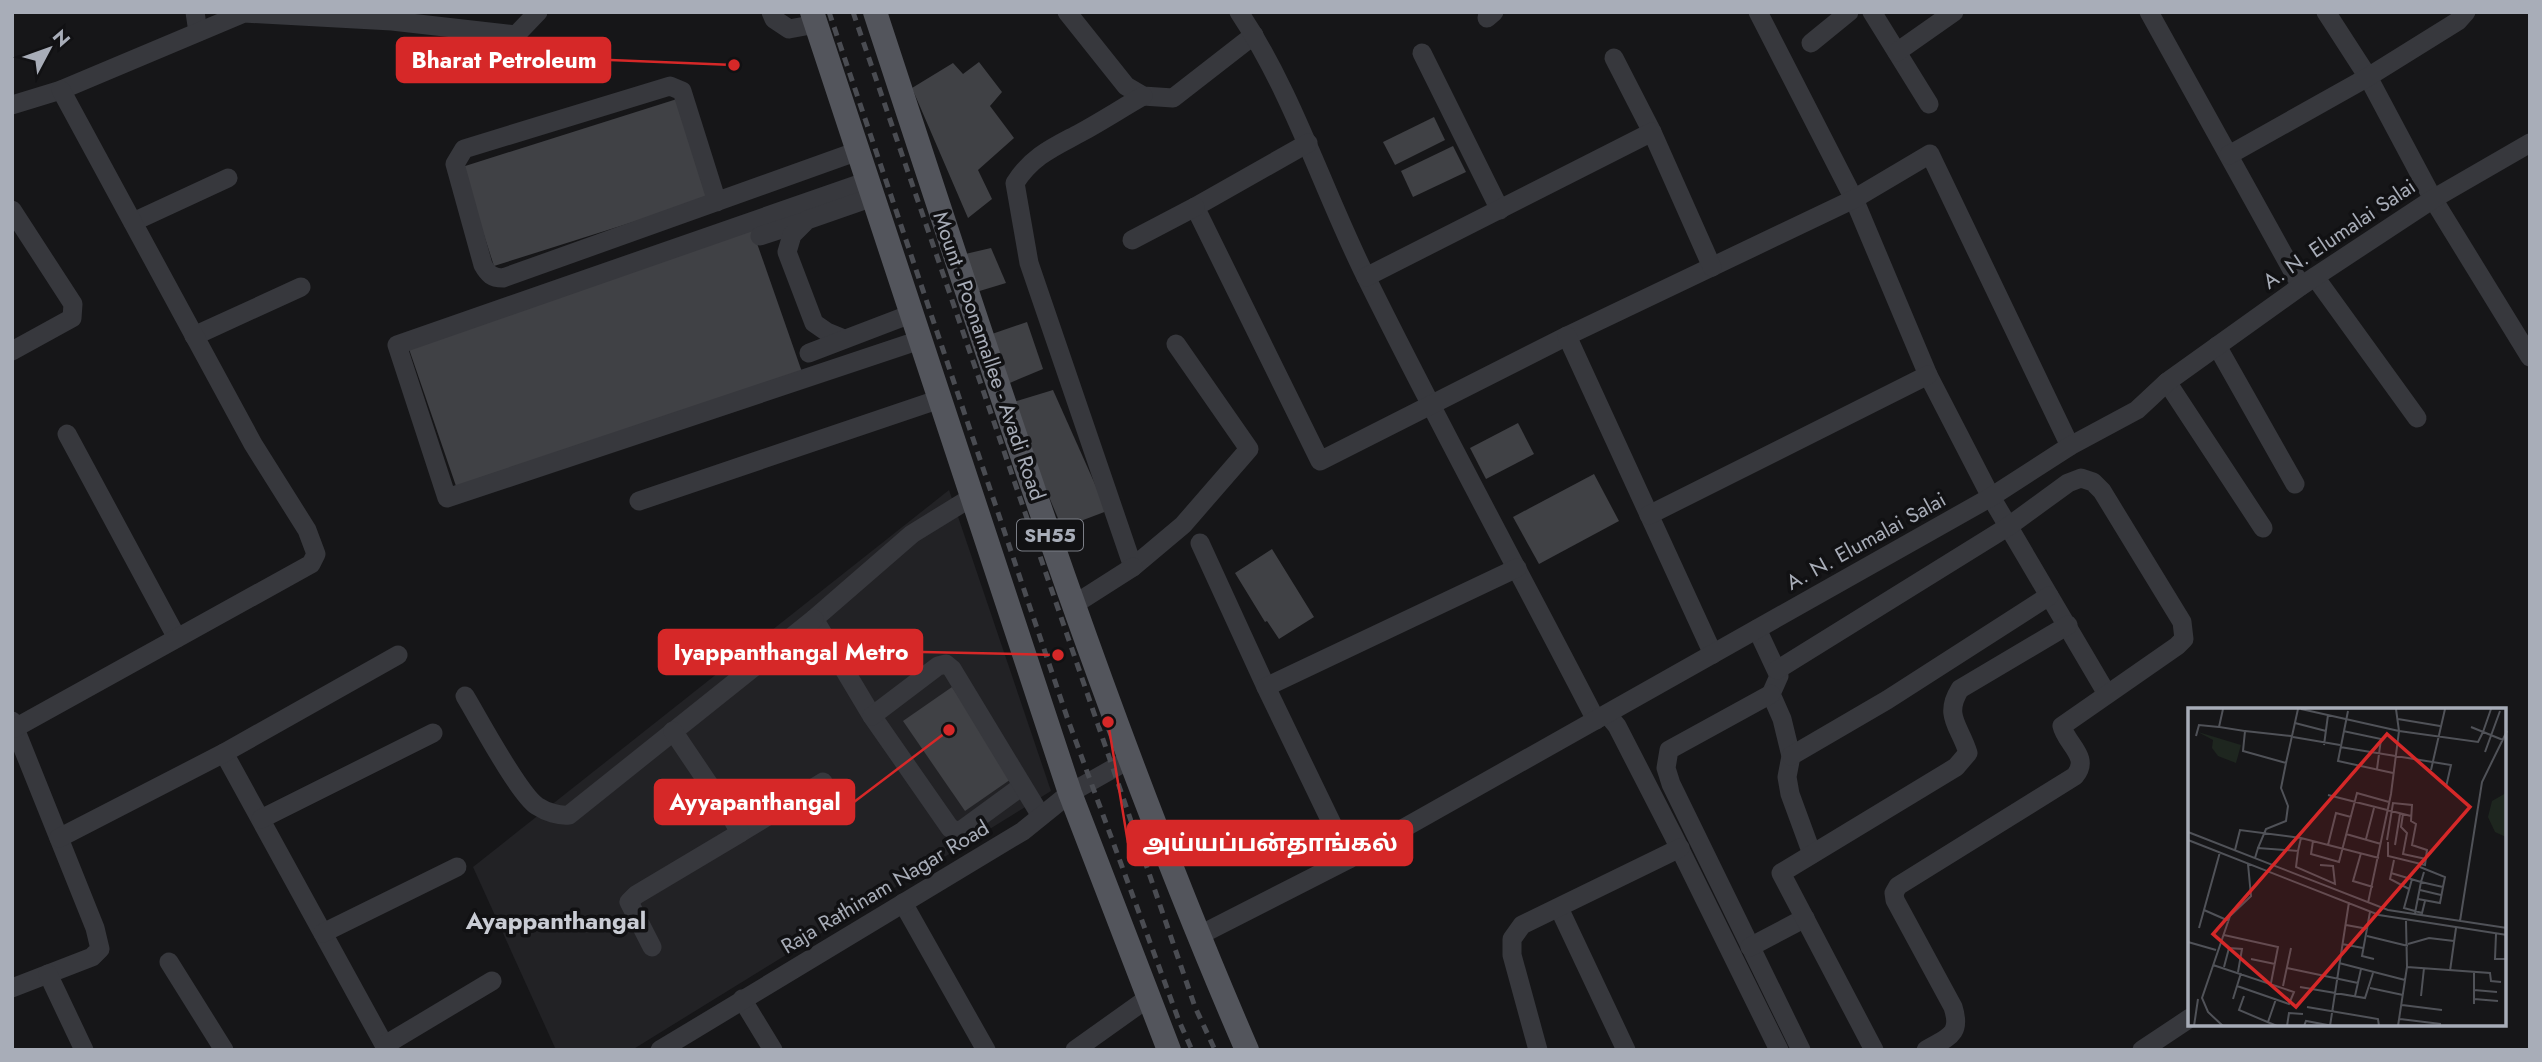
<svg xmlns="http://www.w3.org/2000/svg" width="2542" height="1062" font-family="Jost,'Noto Sans Tamil',sans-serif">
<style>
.built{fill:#222225}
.building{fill:#404145}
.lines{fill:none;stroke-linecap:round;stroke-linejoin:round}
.minor{stroke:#37383d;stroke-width:19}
.major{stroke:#53555c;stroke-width:24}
.rail{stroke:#4a4c52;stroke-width:5;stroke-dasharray:9 7;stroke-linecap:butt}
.labels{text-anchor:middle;stroke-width:7;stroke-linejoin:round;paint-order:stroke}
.shield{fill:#111113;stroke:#7b7e86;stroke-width:2}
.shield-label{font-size:19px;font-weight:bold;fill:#a8adb8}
.street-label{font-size:21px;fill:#a8adb8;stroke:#111113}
.quarter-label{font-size:24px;font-weight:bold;fill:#c9ccd4;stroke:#111113}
.inset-road{fill:none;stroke:#505258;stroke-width:2}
.view{fill:#d62828;fill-opacity:0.15;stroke:#d62828;stroke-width:3.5}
.inset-edge{fill:none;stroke:#a8adb8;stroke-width:3.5}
.leader{fill:none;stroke:#d62828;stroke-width:2.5}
.callout-dot{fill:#d62828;stroke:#111113;stroke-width:2.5}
.callout{fill:#d62828;stroke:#d62828;stroke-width:2.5}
.callout-label{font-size:23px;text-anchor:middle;font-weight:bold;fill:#fff}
</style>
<rect width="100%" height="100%" fill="#161618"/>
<path class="built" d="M949 490 1051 791 632 1050H556L473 867Z"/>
<g class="building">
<path d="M979 62 1002 92 990 106 1014 138 978 170 992 199 968 218 912 88 953 63 963 74Z"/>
<path d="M677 99 709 198 494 266 462 167Z"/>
<path d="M1434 117 1445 140 1395 165 1383 142Z"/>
<path d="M1453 146 1466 172 1413 197 1401 171Z"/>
<path d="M752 229 802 372 457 489 408 346Z"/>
<path d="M991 248 1006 283 973 293 961 255Z"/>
<path d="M1027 322 1043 369 1005 385 989 335Z"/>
<path d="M1053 390 1107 511 1062 528 1010 403Z"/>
<path d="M1518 423 1534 454 1486 479 1470 448Z"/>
<path d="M1594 474 1619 521 1539 564 1513 517Z"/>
<path d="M1272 549 1314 617 1279 639 1267 621 1265 622 1235 573Z"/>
<path d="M952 687 1014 777 965 811 903 721Z"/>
</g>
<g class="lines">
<g class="minor">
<path d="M195 12 198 32"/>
<path d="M771 12 774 19 789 29 816 24"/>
<path d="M1067 12 1126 86 1143 96 1173 98 1254 35"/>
<path d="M1239 12C1294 95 1323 191 1367 279 1440 427 1520 573 1596 720"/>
<path d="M1758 12 1854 199 1928 375 1991 497 2107 694"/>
<path d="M1872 12 1929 104"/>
<path d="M2149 12 2301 286"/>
<path d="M2326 12 2368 77 2433 199 2530 357"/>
<path d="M1487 18 1494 12"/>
<path d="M1811 43 1849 12"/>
<path d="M1897 52 1954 12"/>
<path d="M1422 53 1500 210"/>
<path d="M1614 58 1652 132"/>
<path d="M1143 96C1122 108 1102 121 1080 133 1054 147 1032 156 1015 183L1029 263 1133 567 1183 525 1249 449 1176 344"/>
<path d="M12 105 61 90 244 13 392 21 516 35 538 12"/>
<path d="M1308 143 1195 207 1320 461 1567 336 1854 199 1930 154 2070 446"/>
<path d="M2229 155 2368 77 2458 21 2466 12"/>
<path d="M868 181 397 345 447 498 920 340"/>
<path d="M717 202 682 91 670 86 464 149 455 164 483 265C488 274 492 278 503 278L858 151"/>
<path d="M12 210 73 304 72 318 12 351"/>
<path d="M133 222 228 178"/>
<path d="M760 236 803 222"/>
<path d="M1132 240 1195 207"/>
<path d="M1366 277 1652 132 1712 267"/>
<path d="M2315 277 2417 418"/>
<path d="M194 336 301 287"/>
<path d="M1567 336 1713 654"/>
<path d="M844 339 827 332 814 323 787 252 792 235 807 220 873 197"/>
<path d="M2217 346 2295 484"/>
<path d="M809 353 911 314"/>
<path d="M2167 382 2263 528"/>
<path d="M67 434 177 638"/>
<path d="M972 497 912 534 814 619 872 716 950 828 959 832 1022 786"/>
<path d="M639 501 940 399"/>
<path d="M1649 515 1928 375"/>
<path d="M1200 543 1266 687"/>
<path d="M1075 604 1133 567"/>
<path d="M1757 629 1779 676 1771 694 1782 719 1791 756 1787 777 1790 794 1812 854"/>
<path d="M1777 670 2009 526 2068 483 2081 478 2093 482 2102 491 2182 622 2184 639 2177 646 2062 726C2066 744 2091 757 2075 776L1898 886 1894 893 1895 900 1953 1007C1962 1035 1948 1037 1926 1050"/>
<path d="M1771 694 1669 750 1666 768 1671 784 1801 1050"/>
<path d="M465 696C479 719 518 793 537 806 546 812 559 816 569 815L814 619"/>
<path d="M1607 714 1617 726 1673 835 1779 1050"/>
<path d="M872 716 938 666 946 664 952 669 1041 816"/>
<path d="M12 721 95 928 100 949 92 957 12 988"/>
<path d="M15 728 311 564 316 554 307 530 253 444 61 90"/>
<path d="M224 753 387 1050"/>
<path d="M1791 756 1887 700 2049 596"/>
<path d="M261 819 433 733"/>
<path d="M740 833 823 782"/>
<path d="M59 838 224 753 398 655"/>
<path d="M1349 859 1266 687 1517 568"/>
<path d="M903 903 986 1050"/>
<path d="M1559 908 1626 1050"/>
<path d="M323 933 457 867"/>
<path d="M1198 936 1349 859 1991 497 2070 446 2137 410 2167 382 2301 286 2433 199 2530 143"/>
<path d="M652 947 629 902 636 895 740 833 733 820 673 731"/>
<path d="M1750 947 1805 918"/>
<path d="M169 962 224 1050"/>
<path d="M48 974 84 1050"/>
<path d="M742 999 773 1050"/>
<path d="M385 1045 492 981"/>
<path d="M660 1050 1023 831 1070 793 1130 759"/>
<path d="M1075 1050 1148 998"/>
<path d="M1538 1050 1512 955V939L1522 925 1680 848"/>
<path d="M1874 1050 1781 873 1956 767 1968 753C1960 726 1943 716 1960 689L2068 625"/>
<path d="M2142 1050 2190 1018"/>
</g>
<g class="major">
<path d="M812 12 1070 793 1169 1050"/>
<path d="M875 12C990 361 1101 713 1247 1050"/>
</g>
<g class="rail">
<path d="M829 12 1068 720 1179 1021 1192 1050"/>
<path d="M853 12 1195 1007 1215 1050"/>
</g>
</g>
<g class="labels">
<rect class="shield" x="1017" y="519.5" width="66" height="31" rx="5"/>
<g class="shield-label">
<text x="1050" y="542">SH55</text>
</g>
<g class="street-label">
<text transform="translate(2339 234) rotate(-34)" y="7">A. N. Elumalai Salai</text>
<text transform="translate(989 356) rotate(71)" y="7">Mount - Poonamallee - Avadi Road</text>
<text transform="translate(1866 541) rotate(-29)" y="7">A. N. Elumalai Salai</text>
<text transform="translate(885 887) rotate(-31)" y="7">Raja Rathinam Nagar Road</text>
</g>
<g class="quarter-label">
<text x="556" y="929">Ayappanthangal</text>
</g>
</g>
<g transform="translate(2188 708)">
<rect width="318" height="318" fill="#161618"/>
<path d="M10 24 53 37 48 55 30 48 24 40 25 32ZM318 85H319L318 129 307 124 300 109 304 93Z" fill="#1e261f"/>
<path class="inset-road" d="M35 1 31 19 57 23 55 43 98 55 110 1M113 1 211 23 290 34 295 24M160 3 150 53 205 65M210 11 252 18M107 15 138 23M283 19 315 32M57 23 103 28M155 23 193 31 189 61M295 24 303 1M8 28 11 17 31 19M105 29 152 37M136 37 140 7M152 39 263 57 258 79M297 44 312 3M243 62 257 1M140 87 223 108M215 106 213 119 219 125 215 146 238 151M0 124 200 202 319 220M158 126 193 136M178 131 186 100M0 132 191 207 319 227M199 132 205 95 224 97 223 113 228 116 224 137 239 142 237 157 200 148V134M125 133 123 146 151 154 169 85 201 94M140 137 148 105 163 109M207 137 212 106M70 140 78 121 98 113 100 98 93 80 98 55M47 142 52 122 113 130 191 150M110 143 108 159 147 176 145 158 132 157M173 145 165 173 185 179M67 150 70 140 110 143 113 130M206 152 202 171 221 181M232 159 257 169 255 179M203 165 233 174 227 205M224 171 216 200 234 205 237 193M232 182 253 187M230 191 252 195 255 179 233 174 236 164M180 195 203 86 211 23 208 1M16 202 41 213M182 204 174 248 186 251M272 213 294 74 319 23M158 217 180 221M11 220 32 144M308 226 307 251H319M36 227 90 239 83 275M179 228 220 238M0 234 28 242M154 236 175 240M220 236 241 230 266 233M63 251 87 256M151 255 217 272M25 257 106 284 101 296 49 278M36 259 41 240 54 241 50 264M219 259 302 265 303 273 313 274M99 260 170 275M262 263 268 220M95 278 103 240M112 279 177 290 185 265M182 280 215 287M286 282 309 284M56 288 51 302 89 318M167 288 173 261M233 288 236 260M45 291 53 265M286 291 310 293M286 296V264M214 297 254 302M119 299 190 311 191 318M212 311 253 316M80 314 88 291M6 318 10 291M35 318 20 304 14 290 42 208 63 188 60 156M99 318 101 305 115 306M116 318 118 313 145 318M142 318 161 194M210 318 219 259 218 213"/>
<path class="view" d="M199 26 282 99 108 299 25 226Z"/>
<rect width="318" height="318" class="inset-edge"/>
</g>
<path class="leader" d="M734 65L610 60M1058 655L922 652M949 730L854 802M1108 722L1128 843"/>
<g class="callout-dot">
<circle cx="734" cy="65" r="7"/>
<circle cx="1058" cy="655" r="7"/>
<circle cx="949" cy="730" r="7"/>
<circle cx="1108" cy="722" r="7"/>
</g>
<g class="callout">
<rect x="397" y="38" width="213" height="44" rx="7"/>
<rect x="659" y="630" width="263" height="44" rx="7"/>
<rect x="655" y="780" width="199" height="44" rx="7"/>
<rect x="1128" y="821" width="284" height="44" rx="7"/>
</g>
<g class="callout-label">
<text x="504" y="68">Bharat Petroleum</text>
<text x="791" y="660">Iyappanthangal Metro</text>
<text x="755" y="810">Ayyapanthangal</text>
<text x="1270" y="851">அய்யப்பன்தாங்கல்</text>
</g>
<rect width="2542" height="1062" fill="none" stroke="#a8adb8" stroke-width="28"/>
<g transform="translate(49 49) rotate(49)" stroke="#111113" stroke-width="5" paint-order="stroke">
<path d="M0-5L12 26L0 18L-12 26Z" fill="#a8adb8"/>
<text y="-10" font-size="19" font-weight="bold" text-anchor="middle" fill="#a8adb8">N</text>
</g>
</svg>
